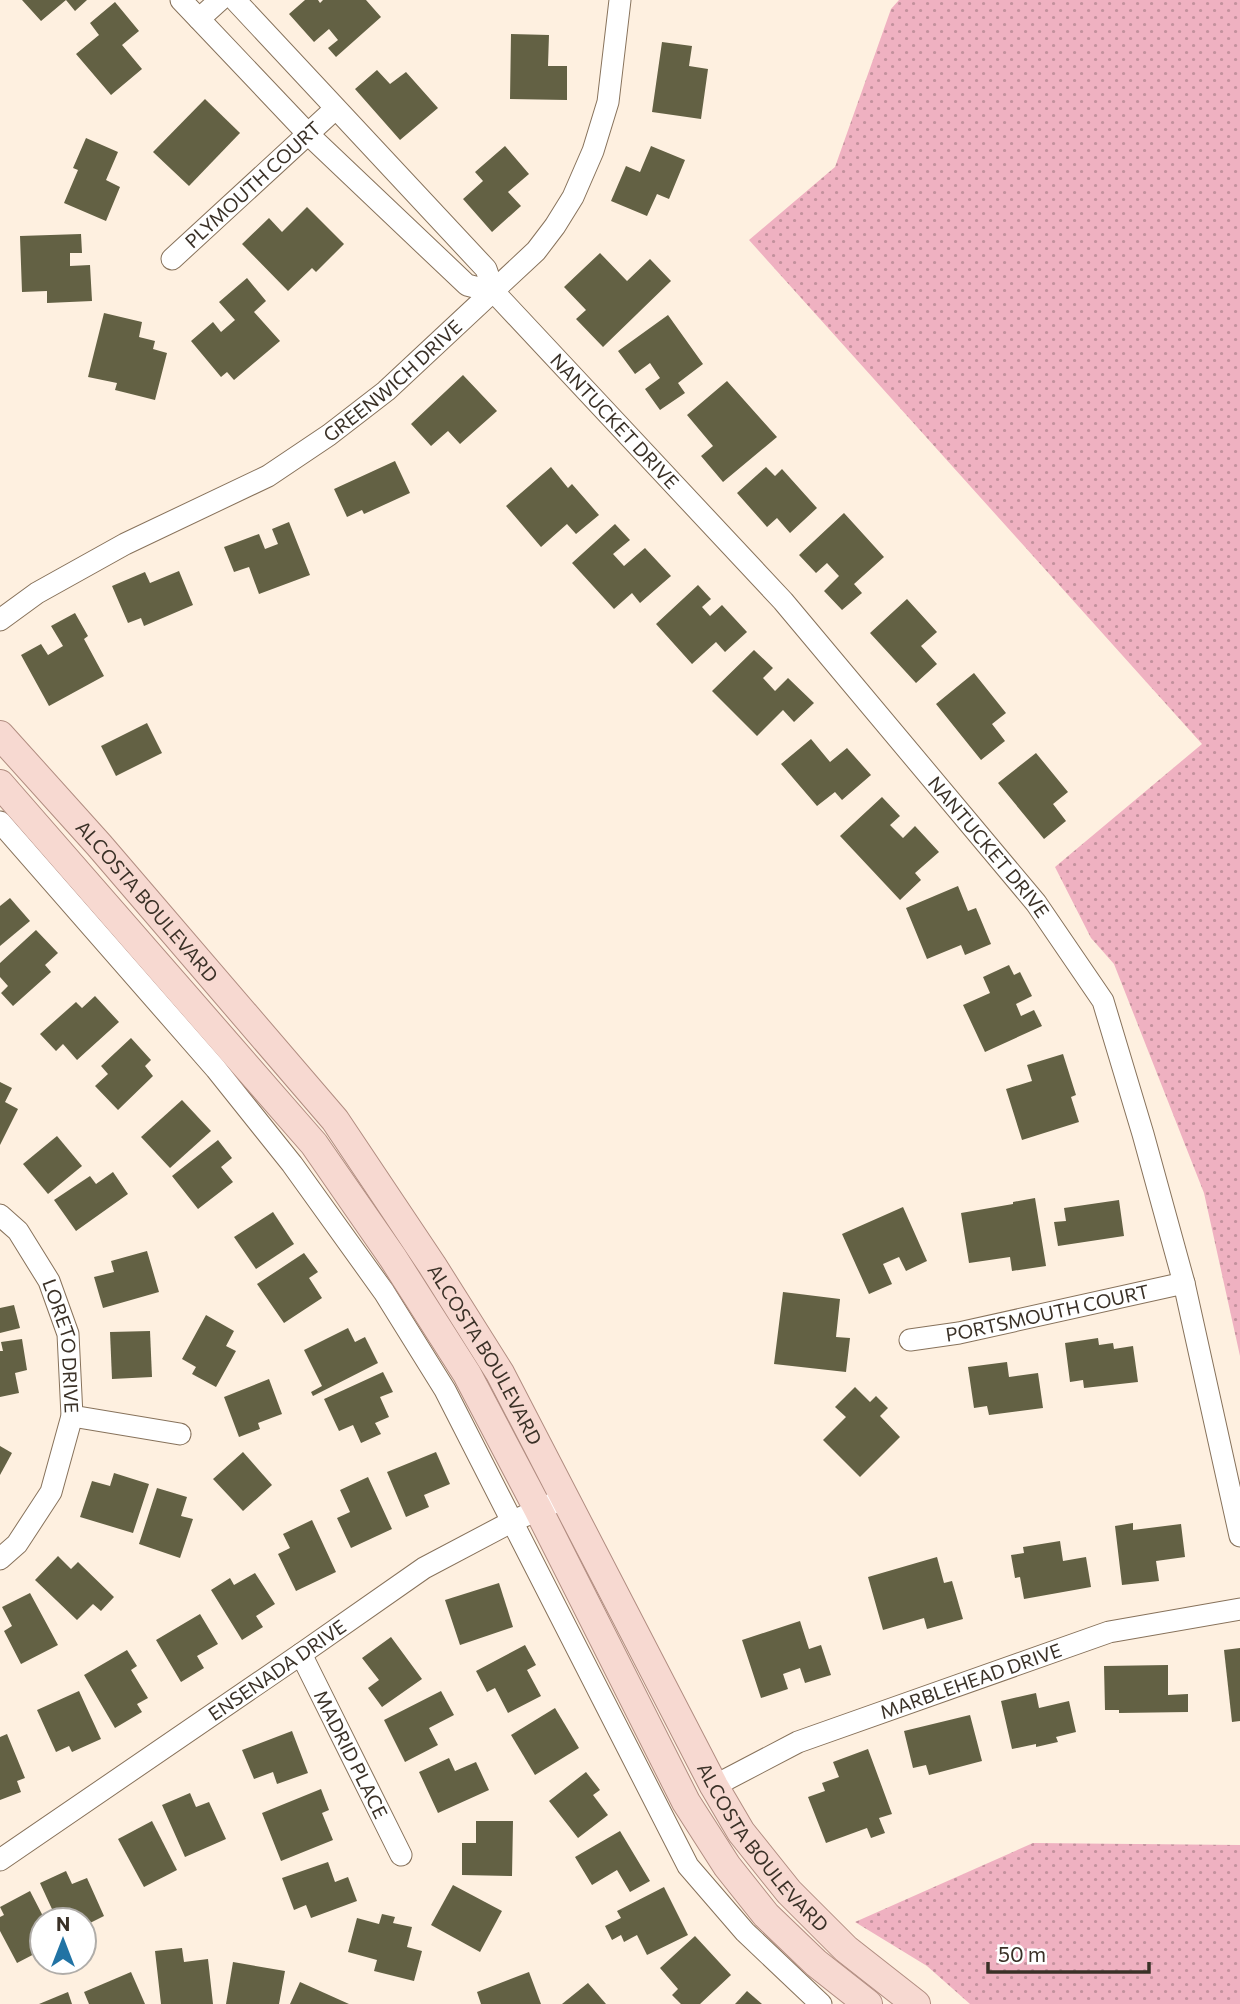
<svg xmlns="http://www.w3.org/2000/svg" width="1240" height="2004" font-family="Commissioner,sans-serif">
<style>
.grass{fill:url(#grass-dots)}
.building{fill:#636144}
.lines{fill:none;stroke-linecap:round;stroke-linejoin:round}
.minor-casing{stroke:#87725b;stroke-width:23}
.major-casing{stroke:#b18d81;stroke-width:30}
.minor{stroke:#fff;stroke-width:21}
.major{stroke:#f7d9d1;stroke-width:28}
.labels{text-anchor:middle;stroke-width:7;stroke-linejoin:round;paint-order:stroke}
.street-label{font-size:19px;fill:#3a3127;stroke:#fff}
</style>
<defs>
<pattern id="grass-dots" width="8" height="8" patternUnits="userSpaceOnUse" patternTransform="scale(1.75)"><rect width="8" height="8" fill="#efb1c1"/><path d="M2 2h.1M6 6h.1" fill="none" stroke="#c3919d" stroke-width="1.8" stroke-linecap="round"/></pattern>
</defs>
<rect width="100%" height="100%" fill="#fef0e0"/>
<g class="grass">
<path d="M899 0H1240V1356L1204 1193 1114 964 1091 938 1055 867 1202 744 749 240 835 167 891 9Z"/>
<path d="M1033 1843 1240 1845V2004H970L927 1966 855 1922Z"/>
</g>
<g class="building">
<path d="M22 0H87L75 11 66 0 41 21Z"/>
<path d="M305 0H318L320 3 323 0H366L381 17 336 57 328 48 338 40 329 29 314 42 289 14Z"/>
<path d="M115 2 139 31 122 45 142 69 111 95 76 54 99 35 90 23Z"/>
<path d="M511 34 549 35 548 66H567V100L510 99Z"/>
<path d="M662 42 692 46 689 66 708 69 701 119 652 112Z"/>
<path d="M377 70 390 84 406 72 438 108 400 140 355 89Z"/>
<path d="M205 99 240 133 189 186 153 152Z"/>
<path d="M86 138 118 152 106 180 120 187 106 221 64 203 78 170 73 168Z"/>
<path d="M505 146 529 174 508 192 521 206 492 232 463 199 483 181 475 172Z"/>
<path d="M651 146 685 160 669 199 657 194 647 216 611 201 626 166 640 172Z"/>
<path d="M307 207 344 244 316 272 312 268 288 291 242 244 269 218 282 232Z"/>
<path d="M81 234 82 253H70V266L90 265 92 301 47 303V291L22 292 20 236Z"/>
<path d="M600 253 627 281 650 259 671 281 603 347 576 319 586 310 564 287Z"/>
<path d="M247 278 266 301 254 312 280 341 234 380 227 372 221 377 191 341 213 322 221 332 235 320 219 302Z"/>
<path d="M104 313 142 322 139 337 155 341 153 349 167 353 155 400 115 390 117 383 88 377Z"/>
<path d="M668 315 703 364 678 383 685 393 660 410 645 389 660 378 650 363 635 374 618 351Z"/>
<path d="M463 375 497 411 460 444 448 431 431 446 411 424Z"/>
<path d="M727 381 777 437 723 482 701 456 713 446 687 415Z"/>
<path d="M395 461 410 493 364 514 362 510 347 517 334 489Z"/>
<path d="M551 467 568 488 572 484 599 515 576 534 567 524 541 547 506 506Z"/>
<path d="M766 467 775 476 782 469 817 508 790 533 777 518 767 527 737 493Z"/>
<path d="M844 513 884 557 854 584 862 593 842 610 824 591 839 576 827 563 816 573 799 555Z"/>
<path d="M289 522 310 575 259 594 249 567 234 572 224 547 259 534 265 549 278 544 272 529Z"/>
<path d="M615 524 630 540 613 554 624 566 645 548 671 576 640 603 632 593 614 609 572 563Z"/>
<path d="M179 571 193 605 144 626 141 618 128 623 112 586 145 572 150 583Z"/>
<path d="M698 585 711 599 702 607 710 616 722 605 747 632 725 652 716 642 692 664 656 624Z"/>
<path d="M907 599 937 632 921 646 937 664 916 683 870 633Z"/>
<path d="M75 613 88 636 84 639 104 676 49 706 21 655 41 644 48 655 63 646 51 626Z"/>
<path d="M754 650 773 668 763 678 775 691 788 678 814 703 794 722 783 710 757 736 712 691Z"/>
<path d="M974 673 1006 713 992 724 1005 741 981 760 936 704Z"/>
<path d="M147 723 162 753 116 776 101 746Z"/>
<path d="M811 739 830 762 847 748 871 775 842 800 835 792 817 806 781 764Z"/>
<path d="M1036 753 1068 792 1053 804 1066 821 1044 839 998 783Z"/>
<path d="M882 797 900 816 890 825 903 838 915 826 939 852 915 873 921 880 900 900 840 836Z"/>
<path d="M958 886 968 911 976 908 991 944 965 955 961 945 927 959 906 908Z"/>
<path d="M10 898 30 921 0 946V906Z"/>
<path d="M36 930 58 953 45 965 51 972 13 1006 1 993 8 986 0 977V963Z"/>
<path d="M1009 965 1014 975 1020 972 1032 996 1016 1004 1021 1016 1034 1010 1042 1026 985 1052 963 1005 990 993 983 977Z"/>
<path d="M95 996 119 1022 77 1060 63 1044 56 1051 40 1034 76 1002 82 1008Z"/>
<path d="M131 1038 151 1060 145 1066 153 1076 118 1110 95 1086 108 1074 101 1066Z"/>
<path d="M1063 1054 1076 1095 1071 1097 1079 1122 1022 1140 1006 1089 1032 1081 1027 1065Z"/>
<path d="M0 1082 12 1088 5 1102 18 1109 0 1145Z"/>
<path d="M182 1100 211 1131 170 1168 141 1137Z"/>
<path d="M57 1136 82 1166 48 1194 23 1164Z"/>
<path d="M218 1140 232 1158 221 1167 233 1182 198 1209 172 1176Z"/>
<path d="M113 1172 128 1194 76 1231 54 1200 90 1176 96 1184Z"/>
<path d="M1035 1198 1046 1266 1012 1271 1010 1257 969 1263 961 1213 1013 1204V1202Z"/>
<path d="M1119 1200 1124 1236 1058 1246 1054 1222 1066 1221 1064 1208Z"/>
<path d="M903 1207 927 1261 906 1271 899 1257 883 1264 892 1284 869 1294 842 1234Z"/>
<path d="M273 1212 294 1244 256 1269 234 1237Z"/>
<path d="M147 1251 159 1292 103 1308 94 1277 114 1272 111 1261Z"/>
<path d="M304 1253 318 1272 309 1278 322 1298 284 1323 257 1284Z"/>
<path d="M783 1292 840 1299 836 1337 850 1338 846 1372 774 1364Z"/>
<path d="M14 1305 20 1328 0 1333V1308Z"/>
<path d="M206 1315 234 1331 226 1346 236 1351 216 1387 192 1374 196 1367 182 1359Z"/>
<path d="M348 1328 355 1342 365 1337 378 1363 313 1396 311 1392 322 1386 304 1350Z"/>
<path d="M150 1331 152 1377 112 1379 110 1332Z"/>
<path d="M1098 1338 1099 1345 1113 1343 1114 1349 1133 1346 1138 1382 1084 1388 1083 1380 1070 1382 1065 1343Z"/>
<path d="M22 1339 27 1370 15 1373 19 1393 0 1397V1351H3L1 1342Z"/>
<path d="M1007 1362 1009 1377 1038 1373 1043 1408 989 1415 987 1406 974 1408 968 1367Z"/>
<path d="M383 1372 393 1392 380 1397 389 1417 375 1423 381 1434 361 1443 353 1425 339 1431 324 1399Z"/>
<path d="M269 1379 282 1414 258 1423 260 1429 239 1437 224 1397Z"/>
<path d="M855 1387 870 1402 876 1396 888 1408 880 1416 900 1437 860 1477 823 1440 846 1417 835 1407Z"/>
<path d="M0 1446 12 1453 0 1475Z"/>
<path d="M243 1452 272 1485 243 1511 213 1479Z"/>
<path d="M436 1452 450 1484 424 1495 429 1507 406 1517 387 1472Z"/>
<path d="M114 1473 149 1484 133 1533 80 1517 92 1481 110 1486Z"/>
<path d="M368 1477 392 1529 351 1548 337 1518 350 1512 340 1490Z"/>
<path d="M157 1488 187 1497 181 1516 193 1519 180 1558 139 1544Z"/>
<path d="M312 1520 336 1572 296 1591 278 1554 290 1548 283 1534Z"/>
<path d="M1133 1523V1530L1181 1524 1185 1557 1156 1561 1159 1581 1122 1585 1115 1526Z"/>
<path d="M1060 1541 1063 1561 1086 1557 1091 1587 1024 1599 1020 1577 1015 1578 1011 1555 1024 1553 1023 1547Z"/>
<path d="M58 1556 71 1569 78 1562 114 1597 101 1611 93 1604 77 1620 35 1580Z"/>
<path d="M937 1557 944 1583 952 1581 963 1619 927 1629 924 1618 883 1630 868 1577Z"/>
<path d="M255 1573 275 1604 256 1616 263 1627 242 1640 211 1590 230 1578 234 1585Z"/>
<path d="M499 1583 513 1627 460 1645 445 1600Z"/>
<path d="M30 1593 58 1645 21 1664 4 1631 12 1626 2 1607Z"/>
<path d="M200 1614 218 1644 197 1656 204 1668 181 1682 156 1640Z"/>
<path d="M800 1621 809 1649 821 1645 831 1675 805 1683 800 1668 783 1674 788 1689 761 1698 742 1640Z"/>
<path d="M391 1637 422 1679 382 1707 368 1688 379 1680 362 1658Z"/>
<path d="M525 1645 536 1665 527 1670 541 1696 508 1713 495 1688 487 1692 476 1671Z"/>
<path d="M1240 1648V1721L1232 1722 1224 1650Z"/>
<path d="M127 1650 137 1666 131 1670 148 1698 137 1704 142 1712 115 1728 84 1675Z"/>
<path d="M1168 1665V1695L1188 1694V1712L1119 1713V1710H1105L1104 1666Z"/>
<path d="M79 1691 101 1739 72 1752 69 1746 56 1752 37 1710Z"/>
<path d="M441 1691 454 1715 429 1728 438 1745 405 1762 384 1720Z"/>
<path d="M1036 1693 1039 1708 1069 1701 1076 1732 1056 1737 1058 1742 1036 1747V1744L1012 1749 1001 1701Z"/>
<path d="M555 1708 579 1748 535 1775 511 1735Z"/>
<path d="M970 1715 982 1761 929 1775 926 1765 913 1768 904 1731Z"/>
<path d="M292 1731 308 1773 277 1784 273 1772 254 1779 242 1750Z"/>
<path d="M7 1734 25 1778 17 1781 21 1792 0 1800V1737Z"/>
<path d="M868 1749 892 1814 879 1818 885 1833 871 1838 867 1828 826 1843 808 1797 825 1791 822 1783 839 1777 833 1762Z"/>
<path d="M449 1758 455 1771 476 1762 489 1790 438 1813 419 1772Z"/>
<path d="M586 1772 600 1790 593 1795 608 1815 578 1838 549 1801Z"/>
<path d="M321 1789 329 1810 322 1813 333 1840 281 1861 262 1813Z"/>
<path d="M190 1793 196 1807 209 1802 226 1839 185 1857 162 1805Z"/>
<path d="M152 1821 177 1870 144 1887 118 1839Z"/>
<path d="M476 1821H513L512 1876 462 1875V1843H476Z"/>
<path d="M620 1831 650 1881 630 1892 617 1870 592 1885 575 1857Z"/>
<path d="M328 1862 335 1882 348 1877 357 1901 311 1918 306 1905 294 1910 282 1878Z"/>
<path d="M66 1871 72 1884 87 1878 104 1916 84 1926V1920H57L40 1883Z"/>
<path d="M453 1885 502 1911 480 1952 431 1925Z"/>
<path d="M664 1887 688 1935 647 1955 637 1935 624 1942 621 1935 612 1940 605 1926 621 1918 617 1911Z"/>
<path d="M30 1891 45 1920H42V1950L17 1963 0 1931V1917L4 1915 0 1907Z"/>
<path d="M382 1914 395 1917 393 1923 412 1927 407 1947 422 1951 414 1981 374 1971 377 1960 348 1952 357 1918 379 1924Z"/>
<path d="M695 1936 731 1975 700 2004H681L672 1995 678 1989 660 1968Z"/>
<path d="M182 1948 184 1962 208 1959 213 2004H161L155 1951Z"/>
<path d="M233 1962 285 1971 279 2004H226Z"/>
<path d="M131 1972 145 2004H89L84 1992Z"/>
<path d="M529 1972 541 2004H481L477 1992Z"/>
<path d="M300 1982 349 2004H290Z"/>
<path d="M588 1983 606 2004H562Z"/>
<path d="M747 1991 762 2004H735Z"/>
<path d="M68 1992 72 2004H39Z"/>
</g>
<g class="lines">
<defs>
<g id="minor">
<path d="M181 0 309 135 467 285 494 292"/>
<path id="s1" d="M235 0 486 269 494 292 783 601 1036 903 1103 1001 1143 1134 1184 1283 1240 1536"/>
<path d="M199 19 220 0"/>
<path id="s2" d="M172 259 335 109"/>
<path id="s3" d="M0 620 37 593 125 544 268 476 329 435 386 391 536 251 555 226 573 197 593 151 608 102 620 0"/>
<path d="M0 822 216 1069 292 1164 384 1292 445 1390 688 1866 745 1932 821 2004"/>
<path id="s4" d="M0 1215 18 1231 49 1281 68 1334 72 1416 51 1492 17 1544 0 1559"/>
<path id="s5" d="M910 1340 959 1333 1184 1283"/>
<path d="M72 1416 180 1434"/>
<path id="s6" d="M301 1654 401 1855"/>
<path id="s7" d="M714 1786 798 1742 1109 1632 1240 1609"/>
<path id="s8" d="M0 1860 301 1654 424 1568 513 1521 565 1498"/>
</g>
<g id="major">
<path id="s9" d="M0 735 99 845 335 1120 432 1265 500 1373 714 1786 741 1832 789 1892 846 1949 916 2004"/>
<path d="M0 784 314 1144 393 1258 467 1374 538 1509 686 1802 727 1866 766 1915 816 1963 868 2004"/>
</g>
</defs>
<use href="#minor" class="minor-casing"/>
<use href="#major" class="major-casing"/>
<use href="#minor" class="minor"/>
<use href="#major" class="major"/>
</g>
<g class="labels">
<g class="street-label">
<text dy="7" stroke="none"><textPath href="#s2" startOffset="110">PLYMOUTH COURT</textPath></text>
<text dy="7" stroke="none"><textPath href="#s3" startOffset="462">GREENWICH DRIVE</textPath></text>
<text dy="7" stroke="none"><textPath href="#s1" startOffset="569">NANTUCKET DRIVE</textPath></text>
<text dy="7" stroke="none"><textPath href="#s1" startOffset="1136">NANTUCKET DRIVE</textPath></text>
<text dy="7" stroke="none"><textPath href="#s9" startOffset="222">ALCOSTA BOULEVARD</textPath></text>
<text dy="7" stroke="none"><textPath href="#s5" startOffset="140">PORTSMOUTH COURT</textPath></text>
<text dy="7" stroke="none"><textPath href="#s4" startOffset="150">LORETO DRIVE</textPath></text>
<text dy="7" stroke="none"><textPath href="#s9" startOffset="789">ALCOSTA BOULEVARD</textPath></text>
<text dy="7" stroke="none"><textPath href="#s8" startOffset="336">ENSENADA DRIVE</textPath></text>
<text dy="7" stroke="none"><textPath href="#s7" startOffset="278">MARBLEHEAD DRIVE</textPath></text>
<text dy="7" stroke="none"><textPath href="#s6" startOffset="112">MADRID PLACE</textPath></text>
<text dy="7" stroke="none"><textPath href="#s9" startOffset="1356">ALCOSTA BOULEVARD</textPath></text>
</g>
</g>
<g transform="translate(63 1941)"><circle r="33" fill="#ffffff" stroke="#b0ada9" stroke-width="2"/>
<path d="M0-5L12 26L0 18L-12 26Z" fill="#2173a4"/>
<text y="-10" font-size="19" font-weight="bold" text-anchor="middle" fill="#3a3127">N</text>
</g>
<path d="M988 1962v10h161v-10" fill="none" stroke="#3a3127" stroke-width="3.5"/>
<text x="998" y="1962" font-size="21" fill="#3a3127" stroke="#ffffff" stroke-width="5" paint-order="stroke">50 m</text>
</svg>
